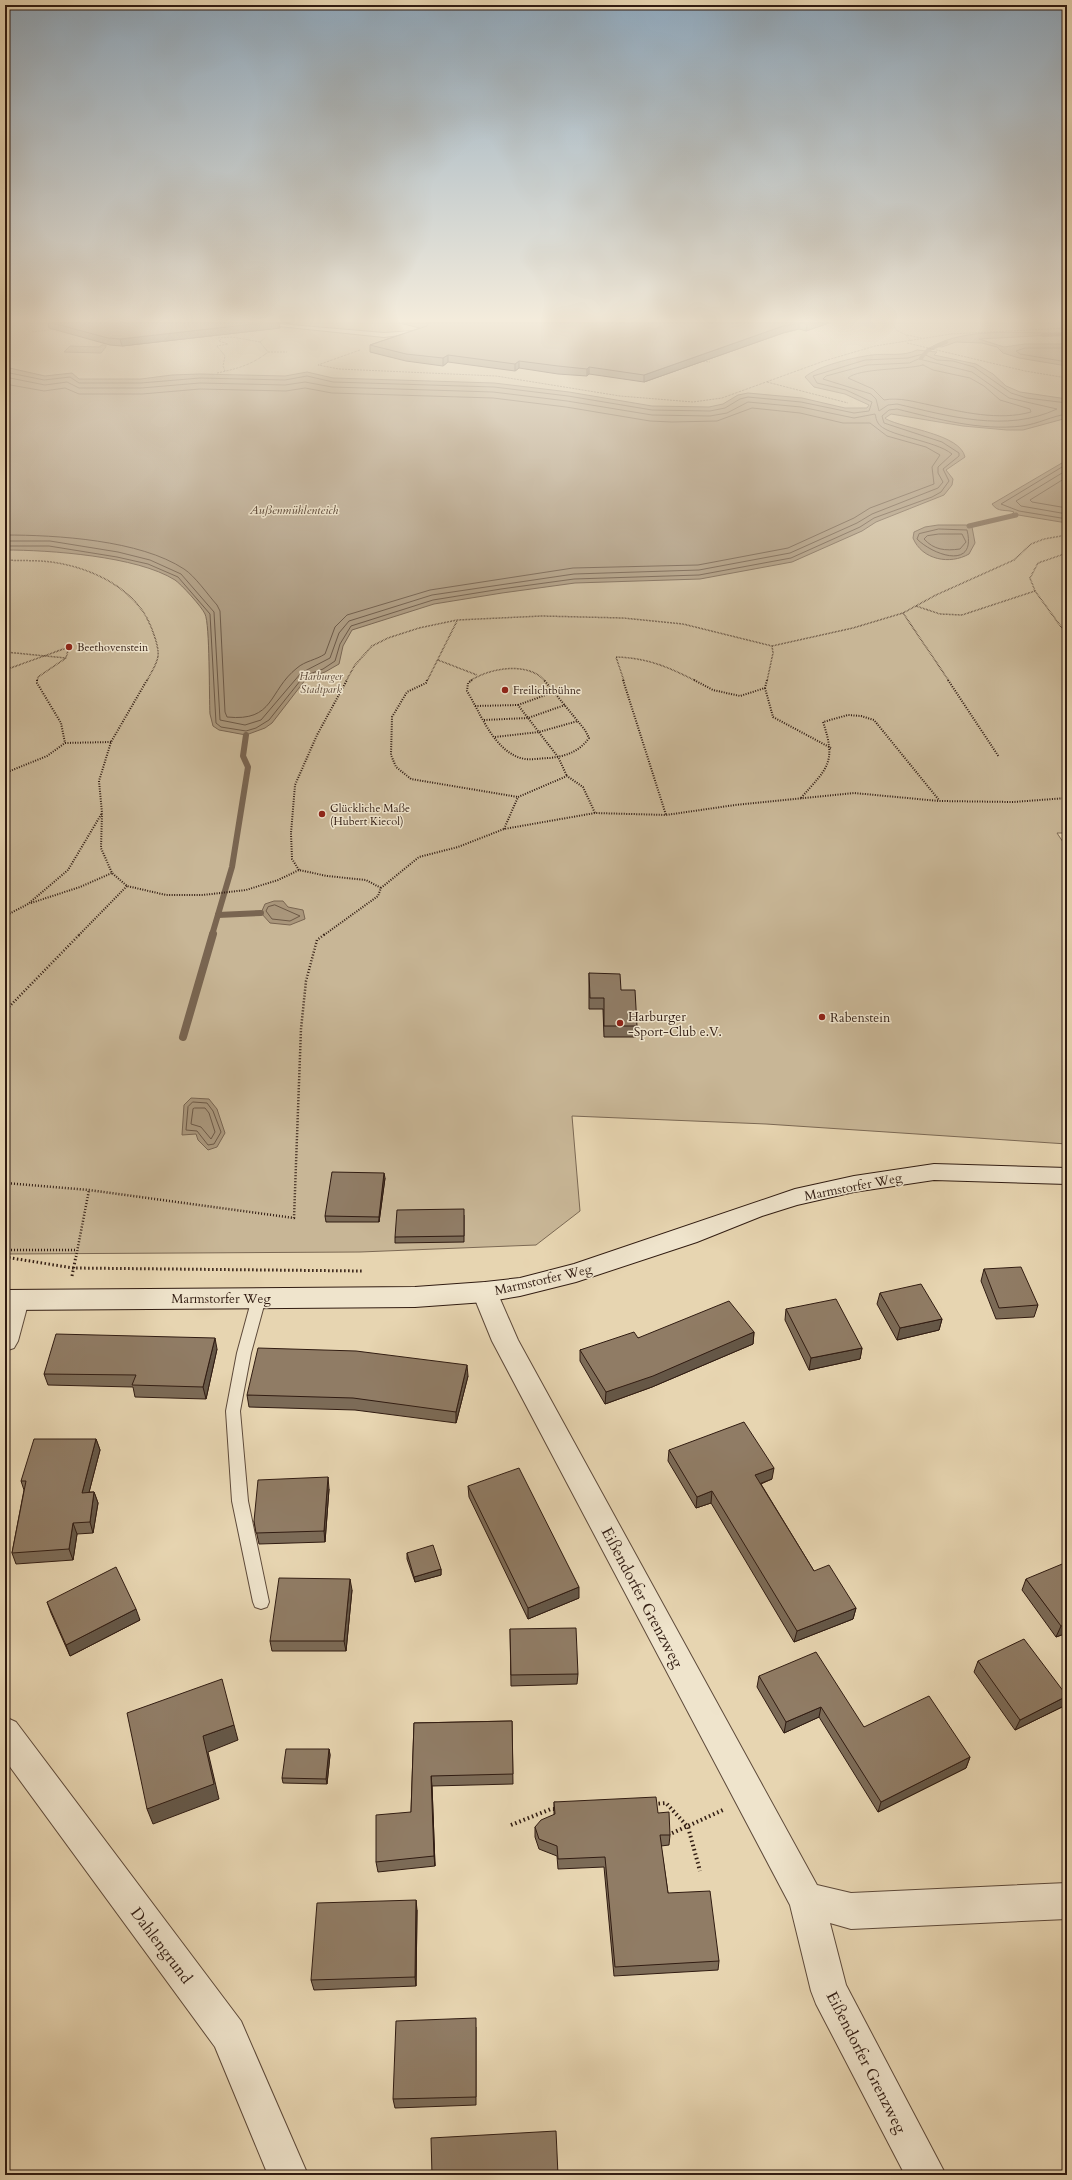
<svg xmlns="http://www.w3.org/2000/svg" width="1072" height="2180" font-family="Cardo,serif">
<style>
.green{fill:#c8b696;stroke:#7c6954}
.water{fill:#a9967b;stroke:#796551}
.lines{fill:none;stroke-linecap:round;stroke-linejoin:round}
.shore{stroke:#6d5946;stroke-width:1}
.stream-far3{stroke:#796551;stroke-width:4}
.stream-far2{stroke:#796551;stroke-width:5}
.stream-far1{stroke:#796551;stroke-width:6}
.stream{stroke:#796551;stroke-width:8}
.lane-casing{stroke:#5e4a3a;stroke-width:2}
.street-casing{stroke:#5e4a3a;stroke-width:2}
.secondary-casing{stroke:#311c12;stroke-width:2}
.path-far5{stroke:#311c12;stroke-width:1;stroke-dasharray:0.5 1;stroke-linecap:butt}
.path-far4{stroke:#311c12;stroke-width:1.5;stroke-dasharray:0.5 1;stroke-linecap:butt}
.path-far3{stroke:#311c12;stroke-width:2;stroke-dasharray:1 1.5;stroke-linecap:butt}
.path-far2{stroke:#311c12;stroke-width:2.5;stroke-dasharray:1 2;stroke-linecap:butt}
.path-far1{stroke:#311c12;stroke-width:3;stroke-dasharray:1.5 2.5;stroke-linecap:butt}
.path{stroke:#311c12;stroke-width:4;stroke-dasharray:1.5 3;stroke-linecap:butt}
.lane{fill:#efe4cc;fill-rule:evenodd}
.street{fill:#efe4cc;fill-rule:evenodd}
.secondary{fill:#efe4cc;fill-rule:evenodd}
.wall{fill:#7c6b57;stroke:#311c12}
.shaded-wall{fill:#655747;stroke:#311c12}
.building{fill:#907c65;stroke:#311c12}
.poi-dot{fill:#8f2418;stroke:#efe4cc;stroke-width:1.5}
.labels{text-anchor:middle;stroke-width:3;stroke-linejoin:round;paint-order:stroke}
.far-poi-label{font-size:11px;fill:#311c12;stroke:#efe4cc;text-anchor:start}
.far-park-label{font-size:11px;font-style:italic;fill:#5e4a3a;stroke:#efe4cc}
.far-water-label{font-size:12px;font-style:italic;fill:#5b4737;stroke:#efe4cc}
.poi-label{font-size:13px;fill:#311c12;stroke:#efe4cc;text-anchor:start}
.street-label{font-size:13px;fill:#311c12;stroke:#efe4cc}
.near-street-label{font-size:16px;fill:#311c12;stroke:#efe4cc}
</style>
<rect width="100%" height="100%" fill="#e7d5b1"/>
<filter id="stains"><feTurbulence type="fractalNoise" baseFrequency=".005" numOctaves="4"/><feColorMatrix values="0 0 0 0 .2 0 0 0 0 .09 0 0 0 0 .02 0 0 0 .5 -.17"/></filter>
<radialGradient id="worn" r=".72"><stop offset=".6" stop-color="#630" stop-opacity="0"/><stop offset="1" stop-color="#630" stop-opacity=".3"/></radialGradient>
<path class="green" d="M5 323H1067V833H1057L1067 848V1144L766 1124 572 1116 580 1211 536 1245 360 1252 5 1254Z"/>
<g class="water">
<path d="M1051 333 1053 335 979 339 1004 347 1025 344H1067V366L1019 358 1003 353 997 347 982 343 956 342 942 347 933 346C968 328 1013 333 1051 333Z"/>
<path d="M102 345H106V347L101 353 64 352 70 346 99 347Z"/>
<path d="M917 350 937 352 934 355 976 364 993 374 1006 386 1020 392 1067 399V418L1023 430H1007L963 426 891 414 885 418 886 419C905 429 960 434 965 457L946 470 953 479 952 485 944 495 876 522 862 531 792 562 700 579 575 583 502 593 434 604 352 630 343 646 339 664 325 672 306 679 272 723 265 728 246 735 219 730 213 726 210 714C209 698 210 624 205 614 202 607 181 584 175 580 137 556 49 550 5 550V367L45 376 72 373 79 379H141L172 375 200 374 285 376 307 372 333 378 494 383 569 392 652 406 709 407 723 404 738 395 748 393 802 398 845 408H867L869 405 845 394 814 387 805 377C817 366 855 357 872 355 887 353 903 357 917 350Z"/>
<path d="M1067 460V523L1012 514 1014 512C1006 509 998 513 992 504Z"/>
<path d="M938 525H966L972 527 975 543 969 554C950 565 922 560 913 538L914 532 925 527Z"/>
<path d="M274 901H283L288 907 303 910 305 919 290 925 270 923 261 913 265 904Z"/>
<path d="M191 1098 209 1099 217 1109 225 1133 217 1147 208 1150 198 1140 196 1134 182 1135 184 1105Z"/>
</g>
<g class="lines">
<g class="shore">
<path d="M1067 348H1025L1016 351 1020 354 1067 362"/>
<path d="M919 359 972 372 1009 398 1057 409C1006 433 949 416 897 404L888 405 879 411 876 399 871 394 823 379 826 376 867 365 909 363Z"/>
<path d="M923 365 933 370 970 378 984 386 1000 400 1030 409 1031 412C999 421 962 412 930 405 915 402 899 397 884 400L873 389 848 378C859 368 905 370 923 365Z"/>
<path d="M5 372 44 380 70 377 79 383H141L200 378 285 380 307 376 333 382 494 387 568 396 652 410 710 411 725 408 740 399 748 397 801 402 854 413 869 411 872 402 846 390 817 383 813 376 865 360 908 358 923 354 937 360 953 361 974 367 1011 393 1027 398 1067 403"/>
<path d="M5 377 45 385 67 382 79 388H141L200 383 285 385 305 382 332 387 493 392 567 401 652 415 710 416 727 413 748 402 801 407 854 418 875 414C876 417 876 420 878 423 885 436 935 440 952 454L938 467V473L943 482 938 488 872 514 857 523 790 553 699 570 574 574 432 595 349 621 339 633 330 658 301 673 261 720 245 725 220 720 214 612 181 574 150 560 118 552 50 541H5"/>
<path d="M5 384 44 391 65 388 79 394H142L200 389 286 391 305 388 332 393 493 398 566 407 650 421 672 422 717 421 752 408 800 413 843 423H870L887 436 926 447 940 455 932 467 934 484 870 508 854 518 788 548 698 565 573 568 430 590 347 615 335 627 325 654C316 660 305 661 297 668 268 691 275 722 227 717L225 712 220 611 217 605C208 595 195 576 184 569 140 540 57 535 5 535"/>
<path d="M1067 464 1001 504 1019 511 1067 519"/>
<path d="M1067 470 1016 501 1021 506 1067 514"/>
<path d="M1067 477 1030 500 1032 502 1067 508"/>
<path d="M939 529 967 530C977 570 934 556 917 539L919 534Z"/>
<path d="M939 534H962L966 542 960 549C945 551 934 550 924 539L927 536Z"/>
<path d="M5 546H49L117 557 148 564 178 577 210 614 216 723 221 727 246 731 256 728 269 720 304 676 323 669 335 661 340 644 351 626 433 600 501 589 574 579 699 575 791 558 860 527 874 518 932 497 941 492 949 481 943 469 959 456V453L942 442 884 423 882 416 889 410 897 409C937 419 981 431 1022 426 1038 424 1052 416 1067 414"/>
<path d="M275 905 300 916 290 921 272 919 266 911 268 907Z"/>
<path d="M193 1102 207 1103 213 1111 221 1132 214 1144 208 1145 197 1131 186 1130 188 1107Z"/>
<path d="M195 1108H205L209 1113 215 1132 211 1139 201 1127 191 1124 193 1109Z"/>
</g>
<g class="stream-far3">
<path d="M1043 335 1067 334"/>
<path d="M921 358 928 350 946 342"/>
</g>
<path class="stream-far2" d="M969 526 1016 515"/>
<g class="stream-far1">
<path d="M218 915 261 913"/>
<path d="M212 935 232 867 248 767 243 756 246 735"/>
</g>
<path class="stream" d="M183 1037 213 934"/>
<defs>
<g id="lane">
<path d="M267 323 384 333 413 331 416 333 384 337 269 325Z"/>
<path d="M259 1293 264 1294 266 1298 251 1353 240 1411 248 1501 269 1602 267 1607 261 1609 255 1607 253 1602 232 1501 226 1411 237 1353 252 1298 254 1294Z"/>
</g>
<g id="street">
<path d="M485 1282 494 1285 518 1340 817 1885 851 1893 1067 1883V1919L851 1929 830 1923 846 1985 946 2175H905L816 2004 811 1991 790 1905 492 1341 472 1292 476 1285Z"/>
<path d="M16 1290 25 1293 29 1300 18 1341 14 1348 5 1351V1297L7 1293Z"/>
<path d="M5 1717 16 1722 241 2021 308 2175H268L215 2047 5 1760Z"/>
</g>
<path id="secondary" d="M934 1164 1067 1168V1184L934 1180 854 1192 797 1205 762 1216 697 1242 576 1282 520 1296 485 1302 415 1307 5 1310V1290L415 1287 485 1282 520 1278 574 1264 795 1189 854 1176Z"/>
</defs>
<use href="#lane" class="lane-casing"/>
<use href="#street" class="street-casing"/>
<use href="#secondary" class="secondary-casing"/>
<g class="path-far5">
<path d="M893 323 896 330 906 335 911 341"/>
<path d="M32 332 55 329"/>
<path d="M907 335 921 338"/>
<path d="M218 338 232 337 260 342"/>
<path d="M221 339 219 341 228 344 217 346 225 356 223 366 225 371"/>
<path d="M907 343 1025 371 1067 378"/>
<path d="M360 350 318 365 339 369 496 376 620 396 693 402 722 398 824 361 875 346 951 334 1067 328"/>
<path d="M268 352H287"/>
<path d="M700 361 710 362"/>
<path d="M217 373C236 369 252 365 268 352L260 342 265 338"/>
<path d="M767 382 848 403"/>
</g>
<g class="path-far4">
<path d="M5 560C20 561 36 560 51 562 90 567 136 588 151 627 154 634 159 648 158 656 157 664 150 674 147 681"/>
<path d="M1035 591 1067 635"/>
<path d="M916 606 940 614 962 615 1035 591 1030 578 1038 563 1067 553"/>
<path d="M903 613 949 681"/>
<path d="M5 652 66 658"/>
<path d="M438 660 477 675"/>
<path d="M5 670 69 647 66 658 38 677 37 681"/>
<path d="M346 681 355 665 372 646 388 638 419 628 457 620 542 616 623 618 683 624 772 646 853 628 903 613 936 595 1014 560 1031 544 1044 539 1067 535"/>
<path d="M427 681 457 621"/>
<path d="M470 681C489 668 528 661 545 681"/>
<path d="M624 681 616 657C648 658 668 667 696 681"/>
<path d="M767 681 773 653 772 646"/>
</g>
<g class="path-far3">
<path d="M37 680V683L61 723 65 743"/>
<path d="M147 680 111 742 99 781 102 813 101 848 112 873 127 886 166 895H203L246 890 278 880 299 870 327 876 366 880 381 888"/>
<path d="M427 680 426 683 407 692 392 717 391 755 396 767 411 779 518 797"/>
<path d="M472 680 468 683 467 691C481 714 495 754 525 759 533 760 542 758 550 758 566 756 579 752 589 738L585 730 544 680"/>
<path d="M623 680 666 815"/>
<path d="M694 680 713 690 740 696 765 688 767 680"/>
<path d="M948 680 999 757"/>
<path d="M765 688 773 717 831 748"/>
<path d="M518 705 554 692"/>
<path d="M475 706 518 705 558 757 567 776"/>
<path d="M484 720 528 718 565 705"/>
<path d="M495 737 539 732 578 721"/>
<path d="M5 773 47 756 65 743 111 742"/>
<path d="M801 798C827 768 837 763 823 722L848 715 861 716 874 720 939 800"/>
<path d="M504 829 518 797 567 776 583 787 595 813"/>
<path d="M299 870 292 859 291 833 295 785 317 735 347 680"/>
<path d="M31 903 80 887 112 873"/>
<path d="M5 916 28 904 68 870 102 813"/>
<path d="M79 935 127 886"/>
<path d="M324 935 378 896 381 888 419 857 458 847 504 829 595 813 666 815 735 805 854 793 939 801 1013 802 1067 798"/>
</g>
<g class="path-far2">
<path d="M5 1011 80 934"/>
<path d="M5 1183 89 1190 294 1218 301 1029 306 981 317 940 325 934"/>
<path d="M5 1250H77"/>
<path d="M76 1257 89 1190"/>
</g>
<g class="path-far1">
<path d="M5 1257 73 1268 362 1271"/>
<path d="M72 1276 76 1256"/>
</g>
<g class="path">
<path d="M654 1804 666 1803 688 1827 700 1871"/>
<path d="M511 1825 551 1809H557"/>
<path d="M668 1835 723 1810"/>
</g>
<use href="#lane" class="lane"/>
<use href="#street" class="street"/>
<use href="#secondary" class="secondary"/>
</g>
<g class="wall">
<path d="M48 323H290H279L280 328 122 346 110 345 49 328Z"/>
<path d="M399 323H829L806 331 799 329 783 333 644 382 589 374 587 376 558 374 519 368 515 371 448 362 443 366 406 361 370 352V345L420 328Z"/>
<path d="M589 973 621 990 637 1026 636 1037H604L603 1009H589Z"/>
<path d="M385 1178 379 1222H326L325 1216Z"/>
<path d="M464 1215V1242L395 1243V1237Z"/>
<path d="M984 1269 1038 1305 1034 1317 996 1319 981 1281Z"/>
<path d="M880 1293 942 1319 939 1330 897 1340 877 1304Z"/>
<path d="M786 1309 862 1348 860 1359 809 1370 785 1320Z"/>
<path d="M754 1332 753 1344 652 1387 605 1404 580 1361V1350L638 1338Z"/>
<path d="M217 1349 206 1399 135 1397 133 1387 48 1385 44 1374Z"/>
<path d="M468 1376 456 1423 355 1410 249 1407 247 1395Z"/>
<path d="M96 1439 100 1450 89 1492H94L98 1503 93 1533 77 1534 73 1560 16 1564 12 1553 24 1490 21 1481Z"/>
<path d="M669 1450 772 1479 761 1484 814 1571 856 1608 853 1619 794 1642 711 1503 696 1508 668 1461Z"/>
<path d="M468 1486 579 1598 528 1619 469 1497Z"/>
<path d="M329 1489 325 1542 259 1544 254 1521Z"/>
<path d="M407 1553 441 1569V1575L415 1582 407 1559Z"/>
<path d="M1026 1579 1067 1633 1056 1637 1022 1590Z"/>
<path d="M352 1590 346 1651H272L270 1641Z"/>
<path d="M47 1602 140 1620 70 1656 51 1613Z"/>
<path d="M510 1629 578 1674 577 1684 511 1686Z"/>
<path d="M978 1661 1067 1696 1062 1707 1015 1730 974 1672Z"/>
<path d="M759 1676 864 1727 970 1757 966 1768 878 1812 819 1717 784 1733 757 1687Z"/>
<path d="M512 1721 513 1784 432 1786 435 1866 378 1872 376 1862 411 1812 414 1723Z"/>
<path d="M329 1749 330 1755 327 1784 283 1783 282 1778Z"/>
<path d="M554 1802 658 1813 670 1835 669 1845 661 1846 668 1893 719 1961 718 1970 614 1976 604 1867 558 1869 557 1856 539 1849 535 1837V1827L554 1815Z"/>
<path d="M417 1910 416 1986 314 1990 311 1980Z"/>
<path d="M476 2027V2105L395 2108 393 2099Z"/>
</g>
<g class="shaded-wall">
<path d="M262 323H279L280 328 122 346 120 339Z"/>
<path d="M799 323V329L783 333 644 382V375L783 326Z"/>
<path d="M812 323H829L806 331 807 324Z"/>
<path d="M448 355V362L443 366V358Z"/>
<path d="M519 361V368L515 371V364Z"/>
<path d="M589 367V374L587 376V369Z"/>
<path d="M384 1173 385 1178 379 1222V1217Z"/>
<path d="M942 1319 939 1330 897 1340 900 1328Z"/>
<path d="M754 1332 753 1344 652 1387 605 1404 606 1392Z"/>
<path d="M215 1338 217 1349 206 1399 203 1387Z"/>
<path d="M862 1348 860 1359 809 1370 811 1358Z"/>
<path d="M467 1365 468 1376 456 1423V1412Z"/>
<path d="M96 1439 100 1450 86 1504 82 1493Z"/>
<path d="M774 1468 772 1479 754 1486 755 1475Z"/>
<path d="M328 1477 329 1489 325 1542 324 1531Z"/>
<path d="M712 1491 711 1503 696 1508 697 1497Z"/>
<path d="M94 1492 98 1503 93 1533 90 1522Z"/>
<path d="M73 1523 77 1534 73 1560 69 1549Z"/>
<path d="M441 1569V1575L415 1582 414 1577Z"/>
<path d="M350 1579 352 1590 346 1651 344 1641Z"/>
<path d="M579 1587V1598L528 1619V1608Z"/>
<path d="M856 1608 853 1619 794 1642 797 1631Z"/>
<path d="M136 1609 140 1620 70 1656 66 1645Z"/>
<path d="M1067 1624V1633L1056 1637 1061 1626Z"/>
<path d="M1067 1696 1062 1707 1015 1730 1020 1720Z"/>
<path d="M821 1707 819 1717 784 1733 786 1722Z"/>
<path d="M234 1725 238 1740 208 1752 219 1799 153 1824 147 1809 203 1736Z"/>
<path d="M329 1749 330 1755 327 1784 326 1779Z"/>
<path d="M970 1757 966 1768 878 1812 881 1802Z"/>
<path d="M431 1776 432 1786 435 1866 434 1856Z"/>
<path d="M416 1900 417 1910 416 1986 415 1977Z"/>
<path d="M5 2030 9 2037 5 2058Z"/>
</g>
<g class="building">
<path d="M52 323H262L120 339 108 338Z"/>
<path d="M426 323H799L783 326 644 375 589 367 587 369 558 366 519 361 515 364 448 355 443 358 406 354 370 345 427 326 428 323Z"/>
<path d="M800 323H812L807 324Z"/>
<path d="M589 973 620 974 621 990H635L637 1026H604V998H590Z"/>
<path d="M332 1172 384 1173 379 1217 325 1216Z"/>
<path d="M464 1209V1236L395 1237 397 1210Z"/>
<path d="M1021 1267 1038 1305 999 1308 984 1269Z"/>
<path d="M921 1284 942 1319 900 1328 880 1293Z"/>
<path d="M836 1299 862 1348 811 1358 786 1309Z"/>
<path d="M729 1301 754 1332 653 1376 606 1392 580 1350 634 1332 638 1338Z"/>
<path d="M56 1334 215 1338 203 1387 132 1385 136 1375 44 1374Z"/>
<path d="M258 1348 356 1351 467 1365 456 1412 353 1398 247 1395Z"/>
<path d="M744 1422 774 1468 755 1475 814 1571 829 1565 856 1608 797 1631 712 1491 697 1497 669 1450Z"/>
<path d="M34 1439H96L82 1493 94 1492 90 1522 73 1523 69 1549 12 1553 26 1481H21Z"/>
<path d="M519 1468 579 1587 528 1608 468 1486Z"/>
<path d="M328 1477 324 1531 256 1533 254 1521 258 1480Z"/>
<path d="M433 1545 441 1569 414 1577 407 1553Z"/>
<path d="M1067 1562V1624L1061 1626 1026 1579Z"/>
<path d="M116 1567 136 1609 66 1645 47 1602Z"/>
<path d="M279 1578 350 1579 344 1641H270Z"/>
<path d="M576 1628 578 1674 511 1675 510 1629Z"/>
<path d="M1024 1639 1067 1696 1020 1720 978 1661Z"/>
<path d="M816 1652 864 1727 929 1696 970 1757 881 1802 821 1707 786 1722 759 1676Z"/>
<path d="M222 1679 234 1725 203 1736 214 1784 147 1809 127 1713Z"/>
<path d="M512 1721 513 1774 431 1776 434 1856 376 1862V1815L411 1812 414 1723Z"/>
<path d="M286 1749H329L326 1779 282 1778Z"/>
<path d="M656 1797 658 1813 669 1812 670 1835H660L668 1893 710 1891 719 1961 615 1967 605 1857 558 1859 557 1846 539 1839 535 1827 541 1820 555 1814 554 1802Z"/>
<path d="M416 1900 415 1977 311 1980 317 1903Z"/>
<path d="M476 2018V2097L393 2099 396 2021Z"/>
<path d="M556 2131 558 2175H432L431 2138Z"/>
</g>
<linearGradient id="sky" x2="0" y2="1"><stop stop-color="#8fa8bc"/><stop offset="0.51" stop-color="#f4ecdc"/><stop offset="1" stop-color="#f4ecdc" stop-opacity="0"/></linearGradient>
<rect width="1072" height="628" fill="url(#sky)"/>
<g class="poi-dot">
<circle cx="69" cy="647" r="4"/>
<circle cx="505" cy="690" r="4"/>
<circle cx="322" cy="814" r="4"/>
<circle cx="822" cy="1017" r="4"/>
<circle cx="620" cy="1023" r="4"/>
</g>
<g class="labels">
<g class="far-poi-label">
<text x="77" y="651">Beethovenstein</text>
<text x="513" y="694">Freilichtbühne</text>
<text x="330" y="812">Glückliche Maße<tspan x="330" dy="13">(Hubert Kiecol)</tspan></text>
</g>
<g class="far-park-label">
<text x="321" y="680">Harburger<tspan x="321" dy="13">Stadtpark</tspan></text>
</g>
<g class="far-water-label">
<text x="294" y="514">Außenmühlenteich</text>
</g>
<g class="poi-label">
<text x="628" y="1021">Harburger<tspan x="628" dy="15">-Sport-Club e.V.</tspan></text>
<text x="830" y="1022">Rabenstein</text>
</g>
<g class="street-label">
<text transform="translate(853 1186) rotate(-11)" y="5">Marmstorfer Weg</text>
<text transform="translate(543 1279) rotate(-13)" y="5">Marmstorfer Weg</text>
<text x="221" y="1303">Marmstorfer Weg</text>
</g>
<g class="near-street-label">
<text transform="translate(643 1597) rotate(62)" y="6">Eißendorfer Grenzweg</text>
<text transform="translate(162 1945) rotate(53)" y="6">Dahlengrund</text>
<text transform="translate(867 2062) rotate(63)" y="6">Eißendorfer Grenzweg</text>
</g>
</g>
<rect width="1072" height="2180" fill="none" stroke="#e7d5b1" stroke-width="20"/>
<rect x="6" y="6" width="1060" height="2168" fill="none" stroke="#311c12" stroke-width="2"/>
<rect x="10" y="10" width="1052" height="2160" fill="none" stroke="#311c12"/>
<rect width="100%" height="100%" filter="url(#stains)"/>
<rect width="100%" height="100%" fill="url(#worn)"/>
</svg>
